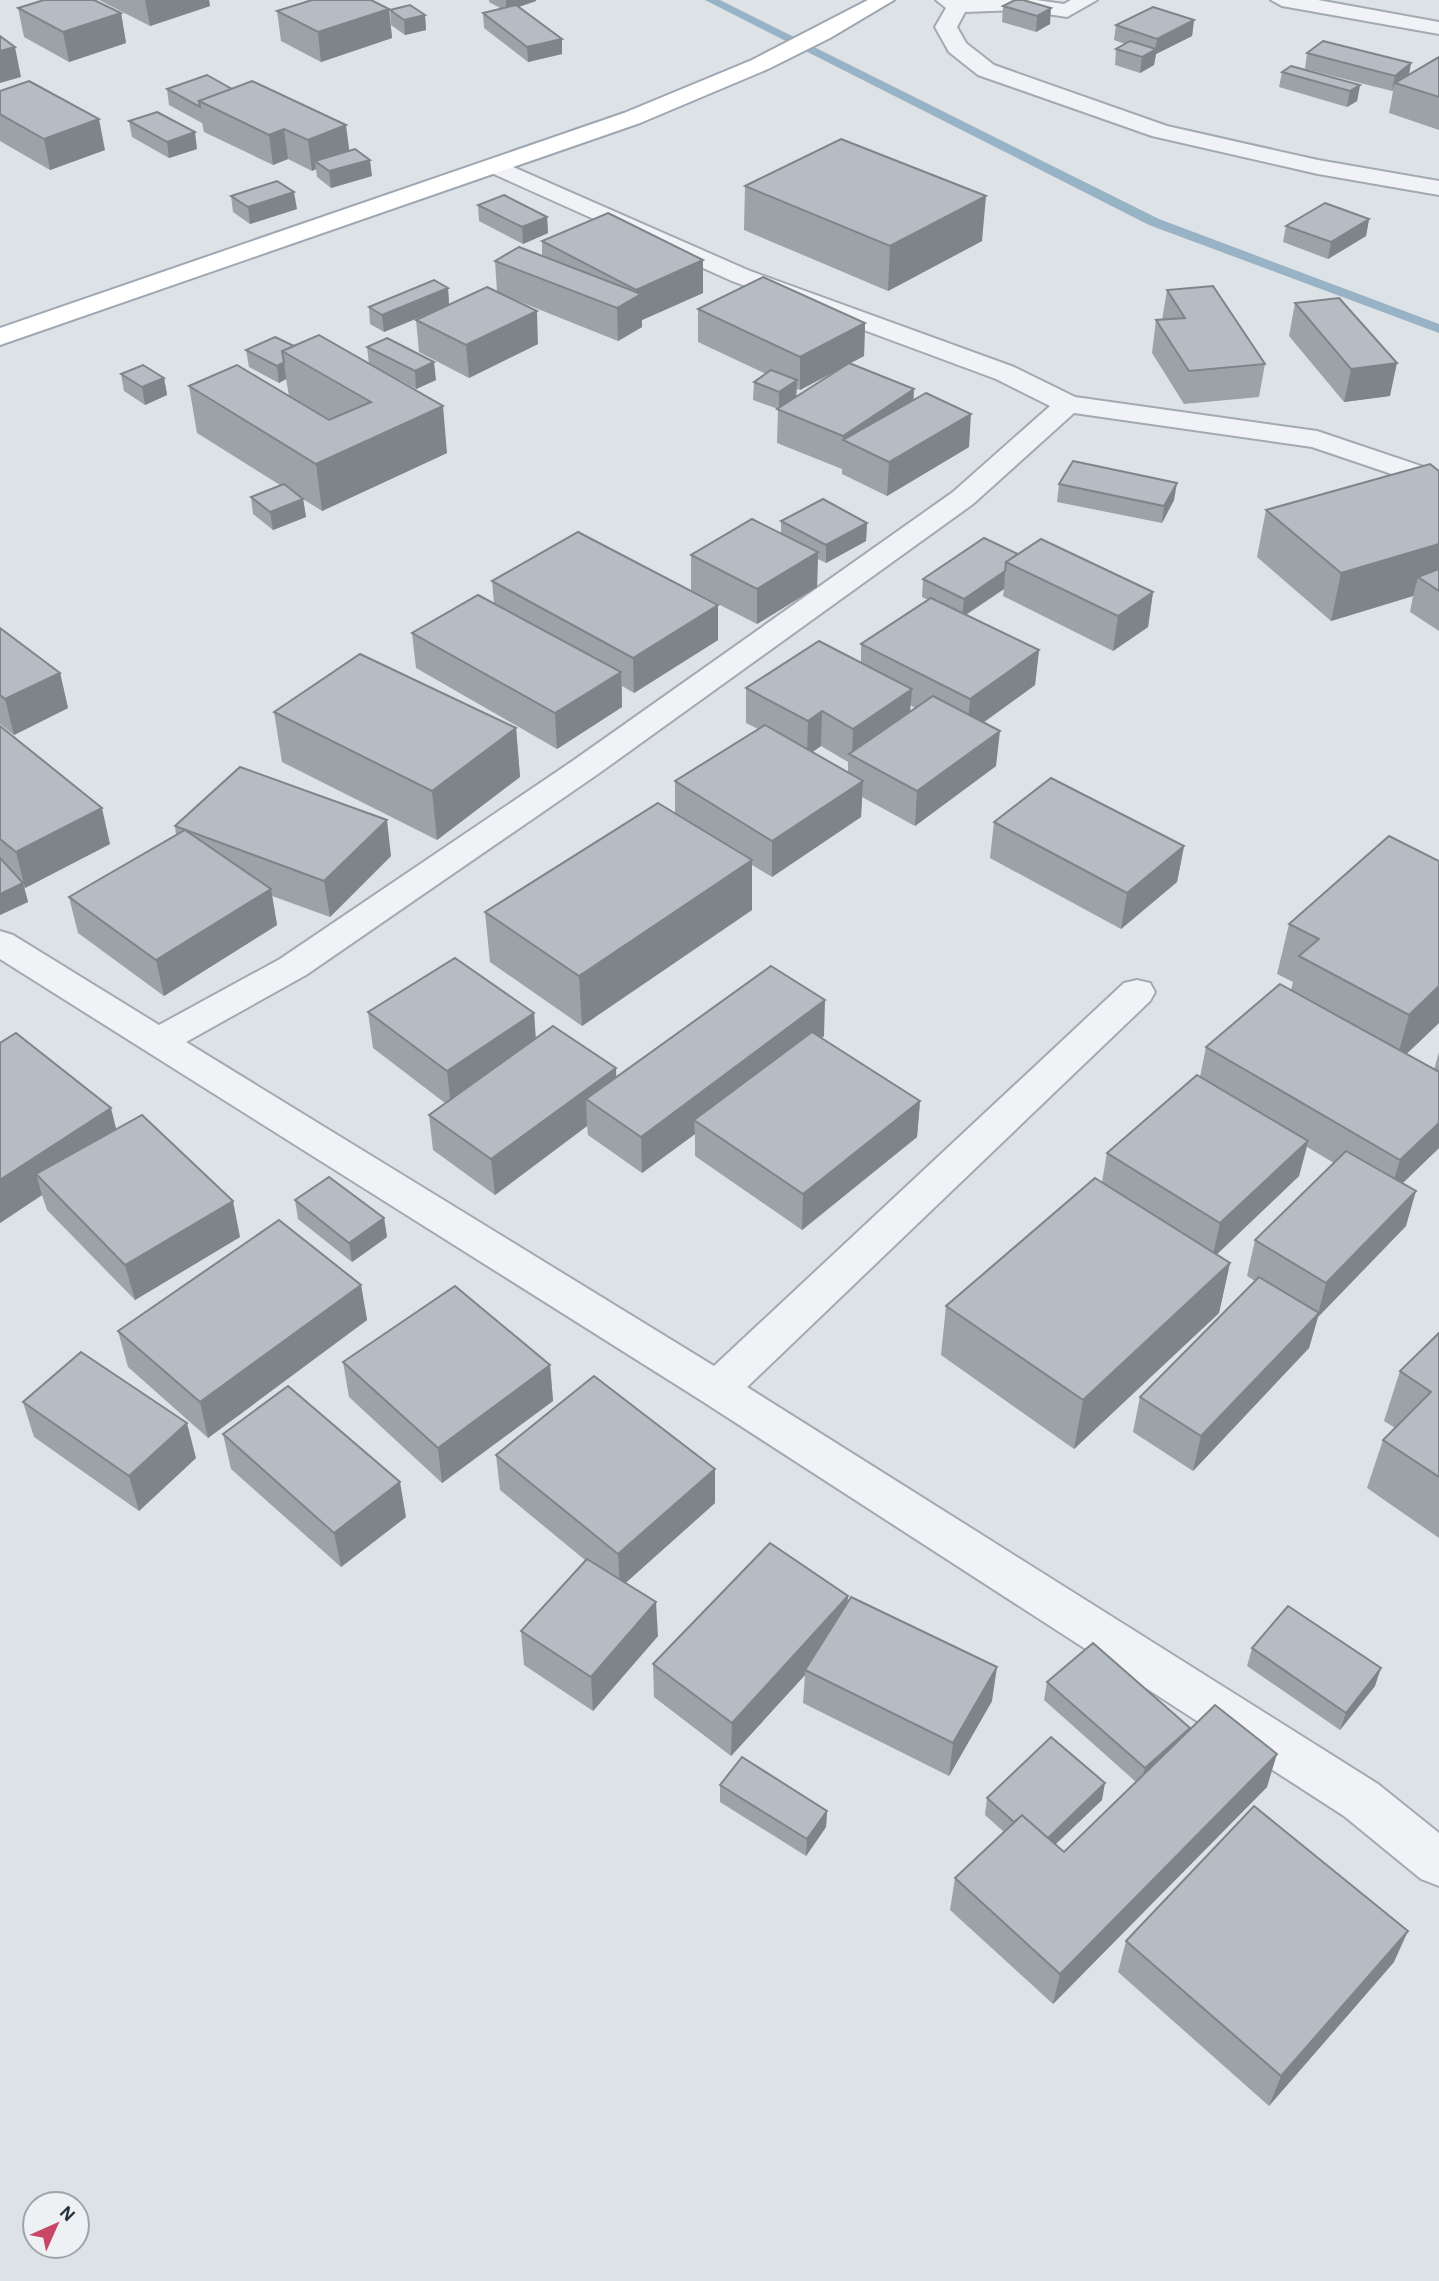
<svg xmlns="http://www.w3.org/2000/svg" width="1439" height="2281" font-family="'Alegreya Sans',sans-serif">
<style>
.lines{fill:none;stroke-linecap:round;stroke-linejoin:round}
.stream{fill:#99b3c6;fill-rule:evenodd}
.minor-casing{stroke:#a3a9b1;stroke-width:4}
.major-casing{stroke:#9da7b2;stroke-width:4}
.minor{fill:#f0f2f5;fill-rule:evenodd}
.major{fill:#fff;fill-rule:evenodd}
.wall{fill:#9ca2a8;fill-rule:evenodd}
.shaded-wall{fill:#7f8488}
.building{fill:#b5bcc3;stroke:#7f8488;stroke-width:2}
</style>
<rect width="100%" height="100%" fill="#dde2e7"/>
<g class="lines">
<path class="stream" d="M705 0H720L1159 219 1439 324V333L1149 225Z"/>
<defs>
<g id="minor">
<path d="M936 0H1036L1064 4 1071 0H1097L1067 17 1021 10 965 12 957 27 966 43 994 65 1167 126 1318 160 1439 181V195L1318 174 1152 136 978 75 949 52 935 27 946 8Z"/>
<path d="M1271 0H1318L1439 22V34L1282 6Z"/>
<path d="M495 159 750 271 1014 367 1075 397 1317 431 1439 472V490L1312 447 1074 413 973 504 598 774 306 975 186 1042 714 1366 1124 983 1137 980 1150 983 1155 992 1150 1001 747 1387 1378 1784 1439 1833V1886L1421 1879 1344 1816 702 1401 0 959V931L13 935 159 1025 280 959 574 760 953 492 1050 406 996 379 732 281 487 171 483 166 487 161Z"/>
</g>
<path id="major" d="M868 0H894L830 38 768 69 640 123 0 345V328L624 113 752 60Z"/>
</defs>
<use href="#minor" class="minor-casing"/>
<use href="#major" class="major-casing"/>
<use href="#minor" class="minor"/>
<use href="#major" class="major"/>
</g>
<g class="wall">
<path d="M99 0H209L210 6 150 26Z"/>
<path d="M489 0H536V1L519 7 562 54 528 62 484 28 483 13 502 9 489 2Z"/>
<path d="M1015 0 1050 24 1036 32 1002 22 1003 6Z"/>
<path d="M18 8 121 13 126 43 69 62 24 37Z"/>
<path d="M389 9 392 38 321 62 281 41 277 11Z"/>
<path d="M390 10 425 15 426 30 405 35 391 25Z"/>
<path d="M1194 20 1192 36 1156 54 1154 65 1140 73 1115 65 1116 49 1125 44 1114 40 1116 25Z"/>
<path d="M1307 53 1411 63 1409 75 1439 57V130L1389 113 1393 91H1392L1305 69Z"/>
<path d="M1282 72 1360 85 1357 101 1347 107 1279 87Z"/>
<path d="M167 89 349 151 372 176 331 188 317 177 316 169 312 171 288 159 273 165 204 132 202 123 169 105Z"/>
<path d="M0 91 105 150 50 170 0 141Z"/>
<path d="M129 121 197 149 169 158 132 137Z"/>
<path d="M745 186 982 241 888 291 744 230Z"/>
<path d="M231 196 297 209 250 224 233 212Z"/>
<path d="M478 205 547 217 548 233 523 244 479 221Z"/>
<path d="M1369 219 1366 236 1328 259 1283 242 1286 226Z"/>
<path d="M542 241 703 293 642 320V327L618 341 508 297 538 344 469 378 419 352 416 320 447 306 384 332 370 324 369 307 448 288 449 304 497 292 495 261 542 256Z"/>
<path d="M1167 290 1265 364 1259 397 1184 404 1152 353 1156 320H1162Z"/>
<path d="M1295 303 1390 396 1344 402 1289 336Z"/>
<path d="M698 309 865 323 864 356 850 363 914 389 913 401 969 447 887 496 842 474V469L777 443 778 409 753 400 754 382 766 374 698 342ZM845 366 796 397 797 389 800 390Z"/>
<path d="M294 346 369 364 367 347 436 380 416 389 370 364 447 453 322 511 303 499 306 517 273 530 253 514 251 497 280 485 197 433 189 386 289 396 286 379 279 383 249 367 246 350Z"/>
<path d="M121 374 164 378 167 395 145 405 124 391Z"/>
<path d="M1439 471V631L1410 612 1413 596 1331 621 1257 557 1266 510Z"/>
<path d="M1059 484 1174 500 1162 523 1057 502Z"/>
<path d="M781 521 867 523 866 541 826 563 818 559 817 587 757 624 691 590V555L781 534Z"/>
<path d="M1018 554 1153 592 1148 627 1113 651 1003 596 1004 589 966 615 1039 650 1035 685 983 723 996 766 915 826 862 797 861 817 772 877 752 865V910L582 1026 490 962 485 912 675 813V781L758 729 746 723V688L861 662V644L928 600 922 597 923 579ZM910 705 915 708 910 712ZM821 746 848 762V773L812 752Z"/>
<path d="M492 581 718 605V640L634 693 622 686V707L557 749 416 668 412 633 494 603Z"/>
<path d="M0 628 60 673 68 708 14 735 0 724Z"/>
<path d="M274 712 516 728 520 777 437 840 282 762Z"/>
<path d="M0 726 110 844 25 888 24 887 28 902 0 915Z"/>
<path d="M994 822 1184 846 1177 882 1121 929 990 858Z"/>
<path d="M175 826 391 856 330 917 272 896 277 925 164 996 78 933 69 897 176 835Z"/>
<path d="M1439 861V1023L1406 1054 1434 1070 1439 1052V1148L1403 1183 1406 1226 1318 1317 1309 1348 1193 1471 1133 1432 1140 1397 1255 1281 1247 1276 1255 1240 1334 1163 1307 1147 1299 1176 1216 1255 1230 1263 1219 1313 1074 1449 941 1355 946 1306 1102 1182 1107 1153 1200 1077 1206 1047 1291 990 1293 982 1277 974 1289 924Z"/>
<path d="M368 1012 534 1013 536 1038 616 1077 824 1036 821 1038 920 1101 917 1137 802 1230 695 1156V1134L642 1173 588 1135 587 1126 495 1195 433 1150 429 1115 445 1103 373 1048Z"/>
<path d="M16 1033 116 1129 240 1237 135 1300 47 1210 42 1195 0 1223Z"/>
<path d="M295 1200 384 1218 387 1237 352 1262 298 1219Z"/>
<path d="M361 1285 367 1320 208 1438 128 1367 118 1331Z"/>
<path d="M1439 1333V1538L1367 1488 1383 1440 1395 1428 1384 1421 1400 1371Z"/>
<path d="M343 1362 550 1365 553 1401 442 1483 349 1397Z"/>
<path d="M23 1402 196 1458 139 1511 34 1437Z"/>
<path d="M223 1434 406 1517 341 1567 231 1469Z"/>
<path d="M496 1455 715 1503 625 1583 658 1636 593 1711 524 1665 521 1631 585 1560 500 1490Z"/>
<path d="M848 1603 992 1701 949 1776 803 1703 805 1675 731 1756 654 1697 653 1664Z"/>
<path d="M1252 1648 1375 1686 1340 1730 1247 1666Z"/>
<path d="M1047 1682 1189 1730 1267 1787 1053 2004 950 1910 955 1878 1004 1832 985 1815 987 1798 1102 1800 1055 1844 1064 1852 1136 1782 1044 1700Z"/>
<path d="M720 1785 827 1811 826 1827 806 1856 720 1802Z"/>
<path d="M1126 1941 1394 1962 1269 2106 1118 1972Z"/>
</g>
<g class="shaded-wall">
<path d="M145 0H209L210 6 150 26Z"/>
<path d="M506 0H536V1L506 11Z"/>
<path d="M1051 8 1050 24 1036 32 1037 16Z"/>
<path d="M389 9 392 38 321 62 318 32Z"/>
<path d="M121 13 126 43 69 62 63 32Z"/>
<path d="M425 15 426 30 405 35 404 20Z"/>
<path d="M1194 20 1192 36 1156 54 1154 65 1140 73 1142 57 1155 50 1157 39Z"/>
<path d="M562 39V54L528 62 527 47Z"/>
<path d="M15 47 21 77 0 83V51Z"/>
<path d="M1411 63 1408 78 1395 83 1392 91 1395 76Z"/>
<path d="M1360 85 1357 101 1347 107 1350 91Z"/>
<path d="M99 119 105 150 50 170 44 139Z"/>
<path d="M346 125 350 156 315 161 316 169 312 171 308 140Z"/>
<path d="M284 129 288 159 273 165 269 135Z"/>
<path d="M195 132 197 149 169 158 167 142Z"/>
<path d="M370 160 372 176 331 188 329 171Z"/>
<path d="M294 192 297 209 250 224 248 207Z"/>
<path d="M986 196 982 241 888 291 890 246Z"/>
<path d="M547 217 548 233 523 244 522 227Z"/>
<path d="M1369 219 1366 236 1328 259 1331 242Z"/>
<path d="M703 260V293L642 320V327L618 341 617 308 636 297V290Z"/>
<path d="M448 288 449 305 384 332 382 315Z"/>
<path d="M537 311 538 344 469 378 466 345Z"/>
<path d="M865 323 864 356 800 390V357Z"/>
<path d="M284 362 286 379 279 383 277 366Z"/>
<path d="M434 362 436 380 416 389 415 371Z"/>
<path d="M1397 363 1390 396 1344 402 1351 369Z"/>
<path d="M164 378 167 395 145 405 142 387Z"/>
<path d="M797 380 796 397 779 409V392Z"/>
<path d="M914 389 912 422 843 440 842 470 843 436Z"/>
<path d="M443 406 447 453 322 511 316 464Z"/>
<path d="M971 414 969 447 887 496 889 462Z"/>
<path d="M1177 483 1174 500 1162 523 1164 506Z"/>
<path d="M303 499 306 517 273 530 270 512Z"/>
<path d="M867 523 866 541 826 563V545Z"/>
<path d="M1439 544V589L1418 577 1413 596 1331 621 1341 573Z"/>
<path d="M818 552 817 587 757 624V589Z"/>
<path d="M1005 571 1004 589 962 617 964 599Z"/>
<path d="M1153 592 1148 627 1113 651 1118 616Z"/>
<path d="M718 605V640L634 693 633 658Z"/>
<path d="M1039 650 1035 685 967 734 970 699Z"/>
<path d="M621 672 622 707 557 749 555 713Z"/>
<path d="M60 673 68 708 14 735 5 699Z"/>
<path d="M912 689 909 724 852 755 853 729Z"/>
<path d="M822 711 821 746 807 756 808 721Z"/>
<path d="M516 728 520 777 437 840 432 791Z"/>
<path d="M1000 731 996 766 915 826 917 791Z"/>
<path d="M863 781 861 817 772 877V841Z"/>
<path d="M102 808 110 844 25 888 16 852Z"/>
<path d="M387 820 391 856 330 917 324 881Z"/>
<path d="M1184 846 1177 882 1121 929 1127 893Z"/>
<path d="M752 860V910L582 1026 579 976Z"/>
<path d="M23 883 28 902 0 915V894Z"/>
<path d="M271 889 277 925 164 996 156 960Z"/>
<path d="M1439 986V1023L1395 1065 1409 1015Z"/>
<path d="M825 1000 824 1036 704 1126 694 1120 695 1134 642 1173 641 1137Z"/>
<path d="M534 1013 536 1049 451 1107 447 1071Z"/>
<path d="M616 1068 617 1104 586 1099 587 1126 495 1195 491 1159Z"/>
<path d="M920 1101 917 1137 802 1230 803 1194Z"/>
<path d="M111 1108 120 1144 36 1174 42 1195 0 1223V1180Z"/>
<path d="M1439 1123V1148L1389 1196 1400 1160Z"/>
<path d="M1308 1141 1299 1176 1212 1259 1220 1223Z"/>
<path d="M1416 1191 1406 1226 1318 1317 1309 1348 1193 1471 1201 1436 1318 1314 1326 1283Z"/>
<path d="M233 1201 240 1237 135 1300 125 1265Z"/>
<path d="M384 1218 387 1237 352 1262 349 1243Z"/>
<path d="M1230 1263 1219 1313 1074 1449 1083 1400Z"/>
<path d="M361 1285 367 1320 208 1438 200 1402Z"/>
<path d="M550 1365 553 1401 442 1483 438 1448Z"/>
<path d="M187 1423 196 1458 139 1511 129 1476Z"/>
<path d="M715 1469V1503L620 1588 618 1554Z"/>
<path d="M400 1482 406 1517 341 1567 334 1533Z"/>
<path d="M848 1596 846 1630 805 1670V1675L731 1756 732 1723Z"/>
<path d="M656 1602 658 1636 593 1711 591 1677Z"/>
<path d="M997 1667 992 1701 949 1776 953 1743Z"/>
<path d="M1381 1668 1375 1686 1340 1730 1346 1713Z"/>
<path d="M1190 1728 1185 1745 1140 1785 1145 1768Z"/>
<path d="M1277 1754 1267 1787 1053 2004 1060 1974Z"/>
<path d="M1105 1783 1102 1800 1037 1862 1040 1845Z"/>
<path d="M827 1811 826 1827 806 1856 807 1839Z"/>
<path d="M1408 1931 1394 1962 1269 2106 1281 2076Z"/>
</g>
<g class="building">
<path d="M44 0H94L121 13 63 32 18 8Z"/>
<path d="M312 0H371L389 9 318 32 277 11Z"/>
<path d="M1015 0H1023L1051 8 1037 16 1003 6Z"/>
<path d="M410 5 425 15 404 20 390 10Z"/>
<path d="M516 5 562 39 527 47 483 13Z"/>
<path d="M1153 7 1194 20 1157 39 1116 25Z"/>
<path d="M0 36 15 47 0 51Z"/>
<path d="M1130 41 1156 49 1142 57 1116 49Z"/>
<path d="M1323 41 1411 63 1395 76 1307 53Z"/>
<path d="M1439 57V97L1395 83Z"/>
<path d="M1291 66 1360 85 1350 91 1282 72Z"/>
<path d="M207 75 232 89 199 101 200 107 167 89Z"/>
<path d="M29 81 99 119 44 139 0 114V91Z"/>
<path d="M252 81 346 125 308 140 284 129 269 135 199 101Z"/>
<path d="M157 112 195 132 167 142 129 121Z"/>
<path d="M841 139 986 196 890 246 745 186Z"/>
<path d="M355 149 370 160 329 171 315 161Z"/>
<path d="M277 181 294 192 248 207 231 196Z"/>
<path d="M504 195 547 217 522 227 478 205Z"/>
<path d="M1325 203 1369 219 1331 242 1286 226Z"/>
<path d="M608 213 703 260 636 290 542 241Z"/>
<path d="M519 247 641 294 617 308 495 261Z"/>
<path d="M763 277 865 323 800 357 698 309Z"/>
<path d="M434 280 448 288 382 315 369 307Z"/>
<path d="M1213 286 1265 364 1189 371 1156 320 1185 318 1167 290Z"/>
<path d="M487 287 537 311 466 345 416 320Z"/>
<path d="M1339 298 1397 363 1351 369 1295 303Z"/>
<path d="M319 335 443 406 316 464 189 386 237 365 329 420 371 402 282 351Z"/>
<path d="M275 337 294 346 282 351 284 362 277 366 246 350Z"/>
<path d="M387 338 434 362 415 371 367 347Z"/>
<path d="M849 363 914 389 843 436 777 409Z"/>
<path d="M143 365 164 378 142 387 121 374Z"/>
<path d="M771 370 797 380 779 392 754 382Z"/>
<path d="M926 393 971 414 889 462 843 440Z"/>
<path d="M1073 461 1177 483 1164 506 1059 484Z"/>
<path d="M1430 464 1439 471V544L1341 573 1266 510Z"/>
<path d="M284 484 303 499 270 512 251 497Z"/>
<path d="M823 499 867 523 826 545 781 521Z"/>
<path d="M752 519 818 552 757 589 691 555Z"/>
<path d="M578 532 718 605 633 658 492 581Z"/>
<path d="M984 538 1018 554 1006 562 1005 571 964 599 923 579Z"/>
<path d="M1041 539 1153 592 1118 616 1006 562Z"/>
<path d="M1439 569V591L1418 577Z"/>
<path d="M478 595 621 672 555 713 412 633Z"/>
<path d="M931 598 1039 650 970 699 861 644Z"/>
<path d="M0 628 60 673 5 699 0 695Z"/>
<path d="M819 641 912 689 853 729 822 711 808 721 746 688Z"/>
<path d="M360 654 516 728 432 791 274 712Z"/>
<path d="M933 696 1000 731 917 791 849 754Z"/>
<path d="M765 725 863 781 772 841 675 781Z"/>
<path d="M0 726 102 808 16 852 0 839Z"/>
<path d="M240 767 387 820 324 881 175 826Z"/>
<path d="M1051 778 1184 846 1127 893 994 822Z"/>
<path d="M658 803 752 860 579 976 485 912Z"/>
<path d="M185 830 271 889 156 960 69 897Z"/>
<path d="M1389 836 1439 861V986L1409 1015 1299 956 1319 939 1289 924Z"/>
<path d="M0 858 23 883 0 894Z"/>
<path d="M455 958 534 1013 447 1071 368 1012Z"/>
<path d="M771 966 825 1000 641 1137 586 1099Z"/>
<path d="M1280 984 1439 1072V1123L1400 1160 1206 1047Z"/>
<path d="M553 1026 616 1068 491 1159 429 1115Z"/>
<path d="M812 1032 920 1101 803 1194 694 1120Z"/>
<path d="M16 1033 111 1108 0 1180V1043Z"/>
<path d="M1197 1075 1308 1141 1220 1223 1107 1153Z"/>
<path d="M142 1115 233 1201 125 1265 36 1174Z"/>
<path d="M1346 1151 1416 1191 1326 1283 1255 1240Z"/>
<path d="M329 1177 384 1218 349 1243 295 1200Z"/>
<path d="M1095 1178 1230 1263 1083 1400 946 1306Z"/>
<path d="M279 1220 361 1285 200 1402 118 1331Z"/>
<path d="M1259 1277 1319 1313 1201 1436 1140 1397Z"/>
<path d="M455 1286 550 1365 438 1448 343 1362Z"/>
<path d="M1439 1333V1477L1383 1440 1431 1392 1400 1371Z"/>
<path d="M81 1352 187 1423 129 1476 23 1402Z"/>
<path d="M594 1376 715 1469 618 1554 496 1455Z"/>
<path d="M288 1386 400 1482 334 1533 223 1434Z"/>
<path d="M770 1543 848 1596 732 1723 653 1664Z"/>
<path d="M587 1559 656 1602 591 1677 521 1631Z"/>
<path d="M851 1597 997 1667 953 1743 805 1670Z"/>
<path d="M1288 1606 1381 1668 1346 1713 1252 1648Z"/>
<path d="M1093 1643 1190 1728 1145 1768 1047 1682Z"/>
<path d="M1215 1705 1277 1754 1060 1974 955 1878 1022 1815 1064 1852Z"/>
<path d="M1051 1737 1105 1783 1048 1838 1022 1815 1014 1822 987 1798Z"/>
<path d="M742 1757 827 1811 807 1839 720 1785Z"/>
<path d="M1254 1806 1408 1931 1281 2076 1126 1941Z"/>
</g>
<g transform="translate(56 2225) rotate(45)"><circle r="33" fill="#edf1f4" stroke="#9ea4ab" stroke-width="2"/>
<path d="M0-5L12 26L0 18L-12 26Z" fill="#c84666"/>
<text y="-10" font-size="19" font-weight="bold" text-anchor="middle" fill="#27313d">N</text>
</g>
</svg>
